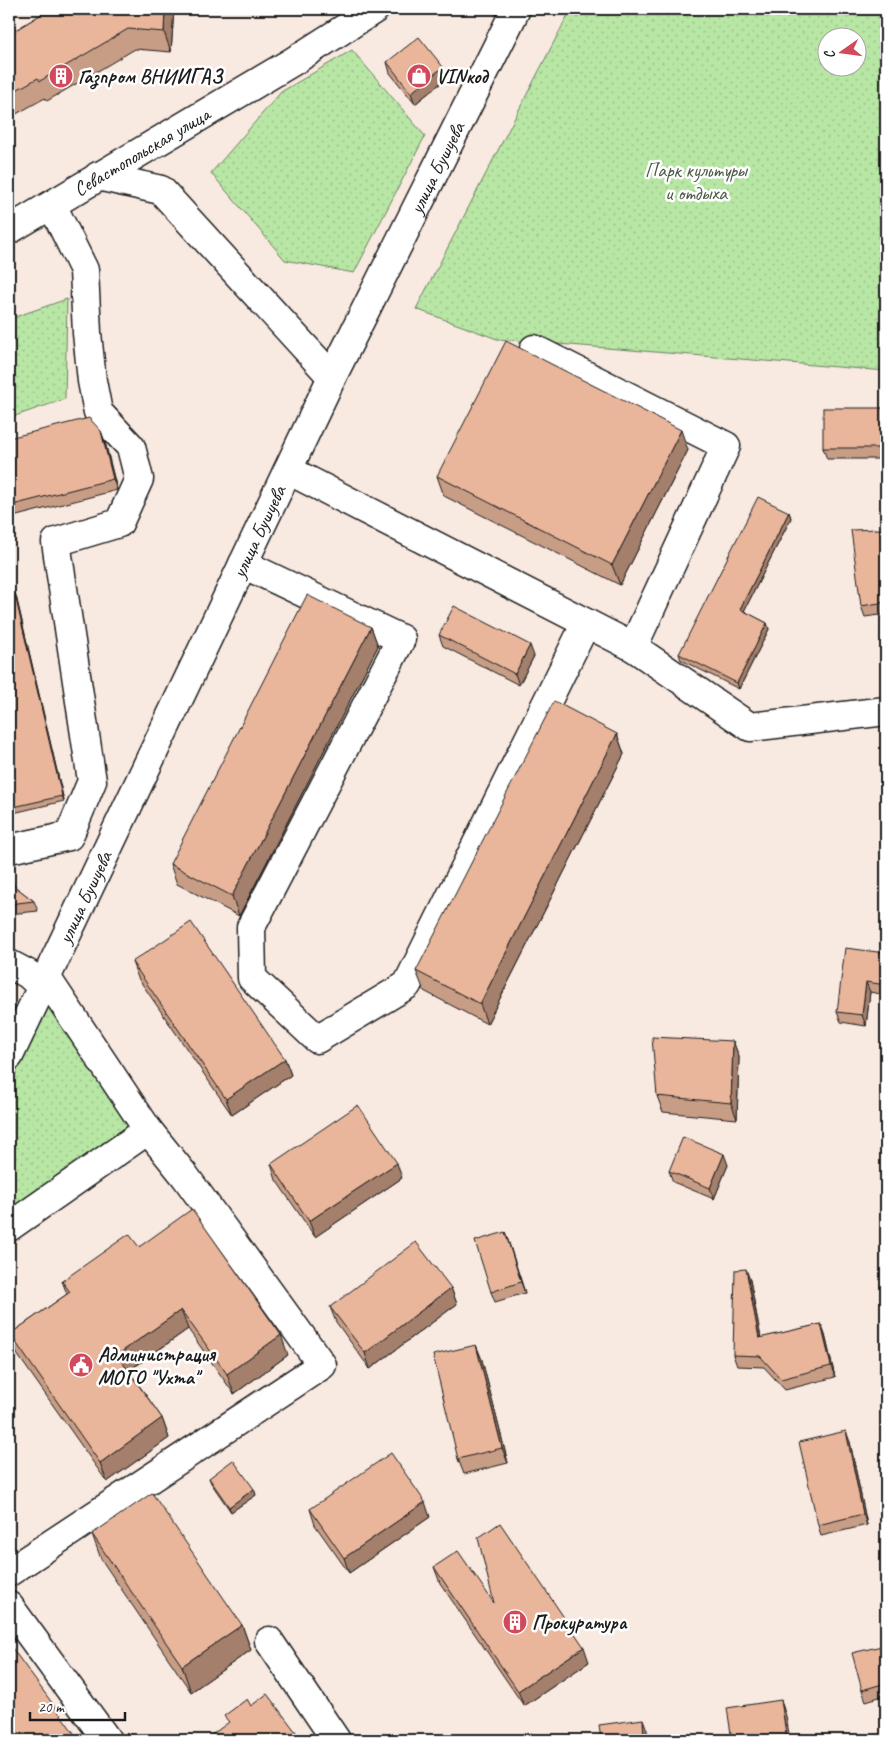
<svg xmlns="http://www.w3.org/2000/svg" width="895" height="1749" font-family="Caveat,sans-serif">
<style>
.park{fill:url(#park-dots);stroke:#6a8160;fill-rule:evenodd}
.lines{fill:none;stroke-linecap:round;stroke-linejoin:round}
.minor-casing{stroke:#1c1c1c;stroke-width:31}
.major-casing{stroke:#1c1c1c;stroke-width:31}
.minor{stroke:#fff;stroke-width:28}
.major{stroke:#fff;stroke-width:28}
.wall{fill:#c89d85;stroke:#1c1c1c}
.shaded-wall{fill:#a37f6c;stroke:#1c1c1c}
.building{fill:#e9b69b;stroke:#1c1c1c}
.labels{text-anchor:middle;stroke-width:5;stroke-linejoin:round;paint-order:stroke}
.poi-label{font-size:20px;font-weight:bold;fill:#1c1c1c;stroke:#fff;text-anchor:start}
.street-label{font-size:20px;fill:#1c1c1c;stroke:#fff}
.park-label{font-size:20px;fill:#4b5945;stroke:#fff}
</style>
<defs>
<pattern id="park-dots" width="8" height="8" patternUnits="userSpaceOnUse" patternTransform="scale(1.25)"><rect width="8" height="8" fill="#b8e6a4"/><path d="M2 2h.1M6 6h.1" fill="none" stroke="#9ec58d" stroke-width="1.8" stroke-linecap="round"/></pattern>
</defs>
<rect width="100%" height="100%" fill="#f8e9e1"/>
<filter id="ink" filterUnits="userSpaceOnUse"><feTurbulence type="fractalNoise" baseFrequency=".02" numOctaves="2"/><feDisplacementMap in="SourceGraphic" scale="10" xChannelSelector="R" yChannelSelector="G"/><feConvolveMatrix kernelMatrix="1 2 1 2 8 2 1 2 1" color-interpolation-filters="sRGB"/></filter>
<g filter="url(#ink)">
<g class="park">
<path d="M571 9H886V371L497 339 416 309ZM828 38H858V68H828Z"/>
<path d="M352 50 425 136 354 273 285 260 211 173 281 92Z"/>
<path d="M67 299 65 399 9 418V319Z"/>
<path d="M49 1000 132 1127 9 1216V1088Z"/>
</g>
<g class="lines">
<defs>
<g id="minor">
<path d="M98 176 161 190 332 377"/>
<path d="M534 349 726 446 633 647"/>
<path d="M288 470 633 647 750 727 886 711"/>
<path d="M243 564 401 639 251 927 252 978 317 1039 407 985 586 623"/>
<path d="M9 849 69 836 92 781 56 542 119 523 139 479 131 447 98 412 92 381 87 333 84 270 52 205"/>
<path d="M9 964 28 974 42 987"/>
<path id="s1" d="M9 1056 332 377 516 9"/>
<path d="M9 1227 148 1130 46 977"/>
<path d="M9 1572 322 1365 185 1176 148 1130"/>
<path d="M9 1606 107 1740"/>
<path d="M269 1641 336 1740"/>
</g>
<g id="major">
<path id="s2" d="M9 230 292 62 375 9"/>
</g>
</defs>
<use href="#minor" class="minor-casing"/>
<use href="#major" class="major-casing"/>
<use href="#minor" class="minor"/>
<use href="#major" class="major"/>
</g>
<g class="wall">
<path d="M50 9H174L171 52 135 49 47 101 45 98 9 118V34Z"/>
<path d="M387 62 447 78 415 104 390 73Z"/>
<path d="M886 408V459H827L823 448Z"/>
<path d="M101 431 105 442 117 490 9 518V438Z"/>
<path d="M688 450 620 585 444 496 437 476Z"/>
<path d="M789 512 791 518 744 611 767 623 769 629 739 689 681 660 679 654Z"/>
<path d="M880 529 884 540 886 556V614L865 617 861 606Z"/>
<path d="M9 592 16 596 64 801 9 814Z"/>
<path d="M371 627 378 646 239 916 177 884 170 864Z"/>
<path d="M439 635 534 656 519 685 443 646Z"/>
<path d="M617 734 624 754 487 1024 424 991 416 971Z"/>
<path d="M9 867 14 886 34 901 38 911 9 914Z"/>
<path d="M886 953V995L870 992 866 1026 841 1022 837 1012Z"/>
<path d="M132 962 285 1059 291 1075 232 1115 138 978Z"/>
<path d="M733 1041 739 1057 737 1119 663 1112 657 1096Z"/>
<path d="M271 1164 402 1178 315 1237 276 1180Z"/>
<path d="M728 1165 714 1199 673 1182 669 1171Z"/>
<path d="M505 1232 525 1293 495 1302 491 1292Z"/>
<path d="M139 1247 288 1355 234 1394 188 1329 129 1371 162 1418 169 1438 107 1482 17 1354 10 1334 67 1294 62 1281Z"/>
<path d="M750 1280 761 1338 821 1324 825 1335 835 1377 785 1390 764 1367 737 1366 733 1355Z"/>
<path d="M451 1288 457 1304 370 1369 336 1322 330 1307Z"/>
<path d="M476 1345 482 1360 508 1463 464 1474 458 1459Z"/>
<path d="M850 1442 867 1525 821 1536 818 1525Z"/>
<path d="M209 1478 254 1489 256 1495 231 1512 211 1483Z"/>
<path d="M310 1509 430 1517 349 1573 315 1525Z"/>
<path d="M92 1534 242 1625 251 1650 191 1692 101 1559Z"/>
<path d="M434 1567 494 1603 589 1662 524 1706 440 1583Z"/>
<path d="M886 1645V1695L866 1701 862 1690Z"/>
</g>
<g class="shaded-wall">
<path d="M165 9H174L171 52 164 32Z"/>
<path d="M443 67 447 78 415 104 411 93Z"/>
<path d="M681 430 688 450 620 585 612 565Z"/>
<path d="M101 431 105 442 117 490 113 479Z"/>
<path d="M789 512 791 518 742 615 740 609Z"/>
<path d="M880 529 884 540 886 556V574Z"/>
<path d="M14 591 16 596 64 801 62 796Z"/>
<path d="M767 623 769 629 739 689 737 683Z"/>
<path d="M371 627 378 646 239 916 232 896Z"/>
<path d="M530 645 534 656 519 685 515 674Z"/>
<path d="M617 734 624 754 487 1024 480 1004Z"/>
<path d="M866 982 870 992 866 1026 862 1015Z"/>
<path d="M733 1041 739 1057 737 1119 731 1103Z"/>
<path d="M285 1059 291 1075 232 1115 226 1099Z"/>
<path d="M724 1154 728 1165 714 1199 710 1188Z"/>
<path d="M397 1163 402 1178 315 1237 309 1221Z"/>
<path d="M505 1232 509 1243 525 1293 521 1282Z"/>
<path d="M746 1269 750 1280 763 1349 759 1338Z"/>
<path d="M451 1288 457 1304 370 1369 365 1353Z"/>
<path d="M181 1310 188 1329 124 1374 117 1355Z"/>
<path d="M821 1324 825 1335 835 1377 831 1366Z"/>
<path d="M281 1335 288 1355 234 1394 227 1374Z"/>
<path d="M476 1345 482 1360 508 1463 502 1448Z"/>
<path d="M162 1418 169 1438 107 1482 100 1463Z"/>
<path d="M846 1431 850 1442 867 1525 863 1514Z"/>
<path d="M254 1489 256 1495 231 1512 229 1507Z"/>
<path d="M425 1502 430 1517 349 1573 344 1558Z"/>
<path d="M242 1625 251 1650 191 1692 182 1666Z"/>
<path d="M584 1647 589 1662 524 1706 518 1691Z"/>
<path d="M781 1700 786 1716 790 1740H787Z"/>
<path d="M643 1719 647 1730 648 1740H644Z"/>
</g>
<g class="building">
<path d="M50 9H165L164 32 128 29 40 81 38 78 9 94V34Z"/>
<path d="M419 37 443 67 411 93 387 62Z"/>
<path d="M506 341 681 430 612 565 437 476Z"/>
<rect x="823" y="408" width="63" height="40"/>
<path d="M89 418 101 431 113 479 9 506V438Z"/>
<path d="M758 497 789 512 740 609 767 623 737 683 679 654Z"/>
<path d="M880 529 886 574V602L861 606 851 530Z"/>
<path d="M14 591 62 796 9 808V592Z"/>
<path d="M307 595 371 627 232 896 170 864Z"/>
<path d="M454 606 530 645 515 674 439 635Z"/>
<path d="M554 701 617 734 480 1004 416 971Z"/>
<path d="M9 868 13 885 34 901 9 904Z"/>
<path d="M191 922 285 1059 226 1099 132 962Z"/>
<path d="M845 948 886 953V985L866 982 862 1015 837 1012Z"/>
<path d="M652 1037 733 1041 731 1103 657 1096Z"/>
<path d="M358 1105 397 1163 309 1221 271 1164Z"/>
<path d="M683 1137 724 1154 710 1188 669 1171Z"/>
<path d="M192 1209 281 1335 227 1374 181 1310 117 1355 162 1418 100 1463 10 1334 70 1292 62 1281 129 1234 139 1247Z"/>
<path d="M505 1232 521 1282 491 1292 475 1241Z"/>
<path d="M416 1242 451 1288 365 1353 330 1307Z"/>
<path d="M746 1269 759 1338 821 1324 831 1366 781 1379 760 1356 733 1355 735 1270Z"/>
<path d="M476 1345 502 1448 458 1459 433 1355Z"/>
<path d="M846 1431 863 1514 818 1525 799 1442Z"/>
<path d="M391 1453 425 1502 344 1558 310 1509Z"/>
<path d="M233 1460 254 1489 229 1507 209 1478Z"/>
<path d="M152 1493 242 1625 182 1666 92 1534Z"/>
<path d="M500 1523 584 1647 518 1691 434 1567 458 1551 494 1603 478 1538Z"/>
<path d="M9 1644 79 1740H9Z"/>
<path d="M886 1645V1683L862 1690 852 1653Z"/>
<path d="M267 1694 302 1740H205L229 1722 224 1716 247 1699 251 1706Z"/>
<path d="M781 1700 787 1740H732L727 1708Z"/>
<path d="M643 1719 644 1740H601L599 1725Z"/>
<path d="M532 1733 537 1740H522Z"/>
</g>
</g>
<defs>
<symbol id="building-disc" viewBox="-11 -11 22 22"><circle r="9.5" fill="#d1495b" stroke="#fff"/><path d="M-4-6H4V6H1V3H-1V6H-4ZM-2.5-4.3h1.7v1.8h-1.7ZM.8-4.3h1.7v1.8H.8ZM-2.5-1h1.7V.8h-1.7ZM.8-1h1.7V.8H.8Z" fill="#fff"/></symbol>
<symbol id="shop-disc" viewBox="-11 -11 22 22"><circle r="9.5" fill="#d1495b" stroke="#fff"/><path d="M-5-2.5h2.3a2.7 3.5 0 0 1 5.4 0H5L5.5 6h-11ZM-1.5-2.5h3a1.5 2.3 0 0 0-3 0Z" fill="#fff"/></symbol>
<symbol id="civic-disc" viewBox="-11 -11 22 22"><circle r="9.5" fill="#d1495b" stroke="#fff"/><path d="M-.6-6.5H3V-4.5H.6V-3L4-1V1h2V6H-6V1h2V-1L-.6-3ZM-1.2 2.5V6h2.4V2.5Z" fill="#fff"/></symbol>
</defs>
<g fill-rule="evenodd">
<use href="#building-disc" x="47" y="62" width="28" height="28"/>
<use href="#shop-disc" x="405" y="62" width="28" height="28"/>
<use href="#civic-disc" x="67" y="1351" width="28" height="28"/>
<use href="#building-disc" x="501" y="1608" width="28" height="28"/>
</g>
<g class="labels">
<g class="poi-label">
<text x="78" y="83">Газпром ВНИИГАЗ</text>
<text x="436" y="83">VINкод</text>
<text x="98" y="1361">Администрация<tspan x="98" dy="23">МОГО "Ухта"</tspan></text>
<text x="532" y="1629">Прокуратура</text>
</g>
<g class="street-label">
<text dy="7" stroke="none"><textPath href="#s2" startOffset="154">Севастопольская улица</textPath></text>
<text dy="7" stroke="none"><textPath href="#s1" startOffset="986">улица Бушуева</textPath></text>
<text dy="7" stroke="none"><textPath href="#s1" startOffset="581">улица Бушуева</textPath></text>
<text dy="7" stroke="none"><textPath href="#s1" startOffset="176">улица Бушуева</textPath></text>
</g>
<g class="park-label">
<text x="696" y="177">Парк культуры<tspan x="696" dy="23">и отдыха</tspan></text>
</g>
</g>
<rect width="895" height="1749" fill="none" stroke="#fff" stroke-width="30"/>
<rect x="15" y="15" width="865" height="1719" fill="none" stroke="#1c1c1c" stroke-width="2" filter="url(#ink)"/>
<g transform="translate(842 52) rotate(256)"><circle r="24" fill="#ffffff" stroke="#a4a4a4"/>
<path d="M0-4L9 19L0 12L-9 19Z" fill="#d1495b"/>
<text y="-8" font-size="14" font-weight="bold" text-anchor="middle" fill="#1c1c1c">С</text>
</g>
<path d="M30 1712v8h95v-8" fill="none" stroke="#1c1c1c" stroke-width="2.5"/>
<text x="38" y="1712" font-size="15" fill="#1c1c1c" stroke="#ffffff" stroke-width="4" paint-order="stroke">20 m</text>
</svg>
